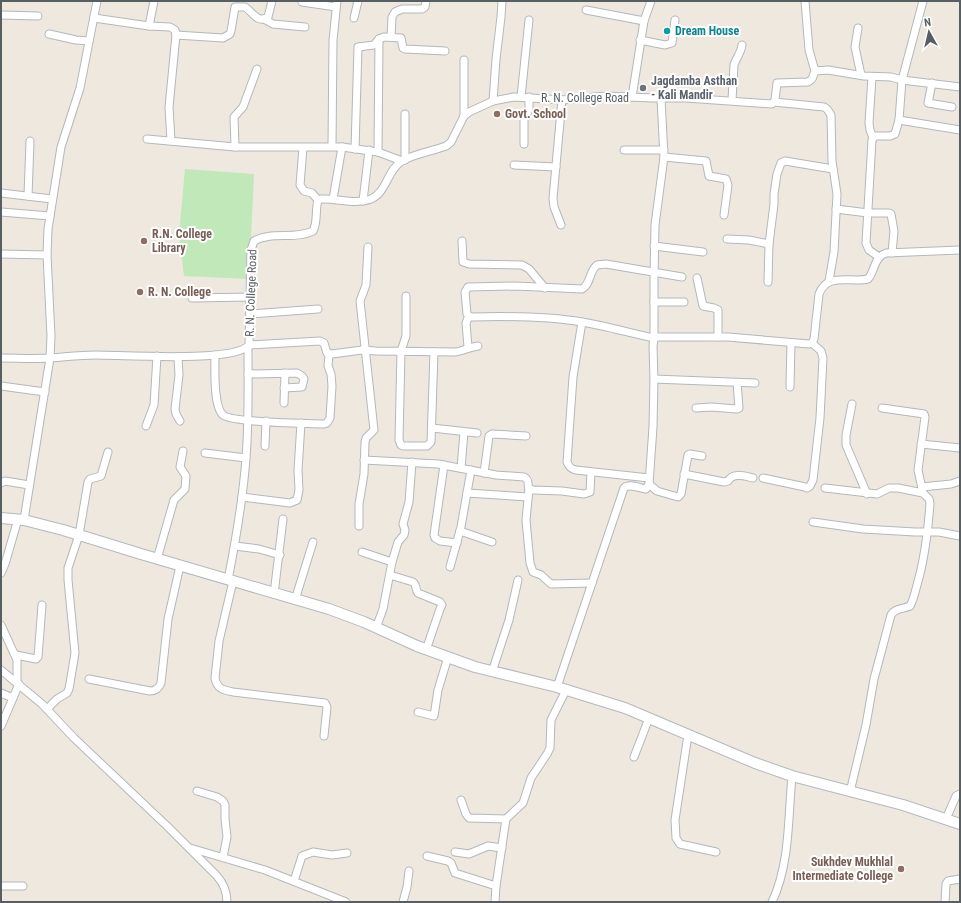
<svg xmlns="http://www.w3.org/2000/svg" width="961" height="903" font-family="'Roboto Condensed',sans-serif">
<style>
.green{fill:#c0e8b8}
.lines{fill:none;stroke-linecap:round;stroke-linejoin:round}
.street-casing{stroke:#b3b8bc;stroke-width:9}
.secondary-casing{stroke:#b3b9be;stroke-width:12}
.street{stroke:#fff;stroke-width:7}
.secondary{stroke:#fff;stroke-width:10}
.culture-dot{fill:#0f9aa8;stroke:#fff;stroke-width:1.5}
.worship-dot{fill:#6b7280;stroke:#fff;stroke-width:1.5}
.education-dot{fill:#8d6e63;stroke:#fff;stroke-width:1.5}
.labels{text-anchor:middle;stroke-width:4;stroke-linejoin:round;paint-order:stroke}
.culture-label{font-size:12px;font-weight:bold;fill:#0d838f;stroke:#fff;text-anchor:start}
.worship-label{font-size:12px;font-weight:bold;fill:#5b616d;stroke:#fff;text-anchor:start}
.street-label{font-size:12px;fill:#585f63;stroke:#fff}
.education-label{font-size:12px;font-weight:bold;fill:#785e54;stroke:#fff;text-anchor:start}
</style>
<rect width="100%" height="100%" fill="#eee8df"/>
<path class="green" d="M185 169 254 174 249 279 184 276 179 235Z"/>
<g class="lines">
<defs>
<g id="street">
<path d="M805 1 809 50 815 71"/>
<path d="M302 2 336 7"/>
<path d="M586 10 644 21"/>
<path d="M1 15 38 16"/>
<path d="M94 18 149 26 170 27 175 30 176 35 169 107 171 141"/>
<path d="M354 18 358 1"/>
<path d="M264 19 273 24 305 27"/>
<path d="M149 26 154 1"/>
<path d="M858 28 855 47 861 75"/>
<path d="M49 34 76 40 89 41"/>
<path d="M176 35 223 38 230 34 231 31 235 7H245C253 12 257 24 268 17L272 1"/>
<path d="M391 37 392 17 395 12 402 9H422L425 7 426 1"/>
<path d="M640 40 665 45 672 43 675 20"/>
<path d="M464 60V116"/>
<path d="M872 77 869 123 870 130 873 138"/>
<path d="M932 83 928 103 952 107"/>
<path d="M521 97 529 20"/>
<path d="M632 97 644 21 651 1"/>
<path d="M661 98 664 157 655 225 654 278V338C630 333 606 326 582 322 546 316 508 316 472 317L469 316 467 314 465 292 468 287 515 286 582 289C591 284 589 271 597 265L606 264 682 277"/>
<path d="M732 100 734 65C736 58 741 53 742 45"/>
<path d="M493 101 496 59 501 17 502 1"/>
<path d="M774 102 824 107 827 109 831 115 832 161 837 194 834 252 829 281"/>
<path d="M405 114V160"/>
<path d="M899 120 960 130"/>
<path d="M147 139 235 147H342L378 152 402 161"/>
<path d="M524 144V120L529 109V97"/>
<path d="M332 146 333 40 337 1"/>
<path d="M235 147 234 117 243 107 257 69"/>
<path d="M303 148 300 185 304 191 312 193 318 200"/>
<path d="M355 149 358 47 374 45 379 39 384 37 401 38 403 48 405 49 445 51"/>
<path d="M624 150H664"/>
<path d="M378 152 379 39"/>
<path d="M664 157 706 161 709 176 726 179 728 185 724 215"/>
<path d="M514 165 556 167"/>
<path d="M1 193 52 199"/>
<path d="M28 196 30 141"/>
<path d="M333 199 342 147"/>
<path d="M363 201 369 150"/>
<path d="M836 209 868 213H889L891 214 894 231 892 253"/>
<path d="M1 212 50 216"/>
<path d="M561 225 554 207 553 198 562 100"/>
<path d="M727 239 749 240 769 244"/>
<path d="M462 241 463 262 469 264 522 265 529 269 545 288"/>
<path d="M654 246 703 252"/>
<path d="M1 254 47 255"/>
<path d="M879 257 869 250 866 243 872 140 875 136H890L895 134 899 120 902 80 923 1"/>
<path d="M697 278 703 306 714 308 718 310V337"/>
<path d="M768 282 769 244 774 204V194L777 174 781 163 785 161 833 169"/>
<path d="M406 296V336L401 351 399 440 401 445 403 446H427L431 442 434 352"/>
<path d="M192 298 251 297"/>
<path d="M654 302H684"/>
<path d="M250 314 318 309"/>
<path d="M582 322 573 377 567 462C569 467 571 469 576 470L649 478"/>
<path d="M249 345 320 341 324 343 327 353 332 354 362 350 376 351 455 352C463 351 470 347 478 346"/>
<path d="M468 347 466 323 469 316"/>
<path d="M215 355C215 368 213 406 223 415 232 423 309 423 324 424L327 423 330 418 332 386 331 374 328 366 329 354"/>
<path d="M178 357 179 375 175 409 176 414 180 421"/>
<path d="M1 358C17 358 34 359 50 358 65 357 80 355 96 355 122 355 235 363 249 345L251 250 254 241C271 231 295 240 313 231 318 222 315 210 318 200L321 199C337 198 355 205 371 199 387 192 387 170 402 161 414 154 433 151 446 146L451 142 464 116 469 112 493 101 514 97 562 100 606 96 652 98H686L772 104 775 100 777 83 808 82 812 79 815 71 828 70 864 76 891 77 902 80 960 87"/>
<path d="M248 374 297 373 302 376 304 379 302 387 284 388"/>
<path d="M654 379 755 383"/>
<path d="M1 386 45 392"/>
<path d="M790 387 791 343"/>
<path d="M284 403 285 373"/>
<path d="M852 404 846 435V445L867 494"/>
<path d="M696 408 711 407 737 409 739 408 737 383"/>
<path d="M882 408 924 414 925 417 918 470 923 493"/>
<path d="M146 426 154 405 157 356"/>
<path d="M432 428 477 433"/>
<path d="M921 444 960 448"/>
<path d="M265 446 266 421"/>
<path d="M205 453 246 458"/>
<path d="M364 460 438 464 496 475 524 477C530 480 527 484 529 489L533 490 562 491 584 494 590 492 591 472"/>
<path d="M444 465 434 535 435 538 440 541 457 543"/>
<path d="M461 468 464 432"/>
<path d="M484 473 489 436 492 434 526 436"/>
<path d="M684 474 724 482 728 481C733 472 744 476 753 478"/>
<path d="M763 478 805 487 807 488 810 486 813 480 815 462 820 418 823 358 821 351 812 343"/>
<path d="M1 483 5 481 29 485"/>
<path d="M649 484 657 491 678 497 681 494 688 455 690 454 702 456"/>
<path d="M922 487 951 484 960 481"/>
<path d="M825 488 877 494 889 488H898L923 493 929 499 930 503C928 531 925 558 917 585 915 592 914 599 910 606 903 609 895 608 891 615L874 679 866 725 850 792"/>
<path d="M529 489 526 520 530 563 533 572 541 575 551 584 592 583"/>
<path d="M467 493 528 497"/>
<path d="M242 497 290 503 297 500 299 490 298 470 301 423"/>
<path d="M24 520 50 358 51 336 47 255 48 229 61 147 80 88 97 1"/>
<path d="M813 522 863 529 915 532H939L960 536"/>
<path d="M359 526V504L364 474 365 442 366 438 374 430 360 301 366 285 368 247"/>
<path d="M460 531 492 542"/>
<path d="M235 546 259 549 280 555"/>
<path d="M362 552 392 562"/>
<path d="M157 559 174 500 185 489 186 476 180 467 183 451"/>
<path d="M450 567 461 527 471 470"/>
<path d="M1 573 5 564 18 519"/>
<path d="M390 575 413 582C417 585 415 589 418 593L440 602 442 605 440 609 426 650"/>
<path d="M228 580C236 539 243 499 246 458 249 421 248 384 248 347"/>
<path d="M233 581 219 641 215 678C217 689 223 690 233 692L325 703 327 707 324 736"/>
<path d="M274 594 283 519"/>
<path d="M295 600 313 542"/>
<path d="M1 625 17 660V682"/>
<path d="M376 628 383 609 392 562 398 542 404 535 405 530 403 524 409 502 412 462"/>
<path d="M16 655 36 659 38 657 42 605"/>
<path d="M1 670 42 704 74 738 167 826 217 876C224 884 227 892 227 902"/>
<path d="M492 672 509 620 518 580"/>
<path d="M89 679 150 691C156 691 159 688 161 683L168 619 180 566"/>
<path d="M557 687 624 488C629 483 639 488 646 489L649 484 653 427 654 379 653 346 654 338 658 337H728L809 344 812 343 814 339 819 294C827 272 850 283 868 279 875 271 874 257 886 253L960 250"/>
<path d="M1 693 13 698"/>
<path d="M47 709 57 699 67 693 69 689 75 653 68 580V568L79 535 88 482 90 479 101 476 108 452"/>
<path d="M418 712 434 716 438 690 448 657"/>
<path d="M1 726 19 684"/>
<path d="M688 735 675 820 676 838 680 844 716 852"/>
<path d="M634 757 649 718"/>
<path d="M197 791 217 797 223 801 225 805V819L227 837 223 857"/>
<path d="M461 800 466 814 469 818 506 819"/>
<path d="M946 819 956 796 960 794"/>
<path d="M190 848 265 870 346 902"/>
<path d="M455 852 469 854 488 846 502 848"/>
<path d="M427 856 448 861 451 863 455 873 496 886 495 902"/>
<path d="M294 881 302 856 313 852 332 855 347 853"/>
<path d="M1 886H23"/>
<path d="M496 886 506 819 523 803 531 778 547 754 550 748 551 720 566 690"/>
<path d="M403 902 407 887 409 871"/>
<path d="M772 902C790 864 788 818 792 776"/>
<path d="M945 902 946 884 948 881 960 879"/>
</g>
<path id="secondary" d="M1 518 24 520 63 530 141 554 329 609 364 622 417 646 475 667 557 687 625 708 755 763 792 776 903 805 960 824"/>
</defs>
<use href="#street" class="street-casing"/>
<use href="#secondary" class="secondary-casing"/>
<use href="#street" class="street"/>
<use href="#secondary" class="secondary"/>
</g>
<circle class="culture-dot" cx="667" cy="31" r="4"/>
<circle class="worship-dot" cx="643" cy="88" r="4"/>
<g class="education-dot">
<circle cx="497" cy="114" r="4"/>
<circle cx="144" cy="241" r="4"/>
<circle cx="140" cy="292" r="4"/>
<circle cx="901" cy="869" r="4"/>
</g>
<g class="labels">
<g class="culture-label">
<text x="675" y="35">Dream House</text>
</g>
<g class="worship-label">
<text x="651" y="85">Jagdamba Asthan<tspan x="651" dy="14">- Kali Mandir</tspan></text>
</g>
<g class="street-label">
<text x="585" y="102">R. N. College Road</text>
<text transform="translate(251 293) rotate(-88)" y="4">R. N. College Road</text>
</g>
<g class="education-label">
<text x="505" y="118">Govt. School</text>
<text x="152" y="238">R.N. College<tspan x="152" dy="14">Library</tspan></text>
<text x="148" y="296">R. N. College</text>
<text x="893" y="866" text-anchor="end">Sukhdev Mukhlal<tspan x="893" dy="14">Intermediate College</tspan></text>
</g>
</g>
<rect width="961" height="903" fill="none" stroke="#585f63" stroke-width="4"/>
<g transform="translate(929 32) rotate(352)" stroke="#ffffff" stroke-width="3" paint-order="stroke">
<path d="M0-3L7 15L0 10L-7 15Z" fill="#585f63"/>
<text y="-6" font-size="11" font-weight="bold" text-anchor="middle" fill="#585f63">N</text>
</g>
</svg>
